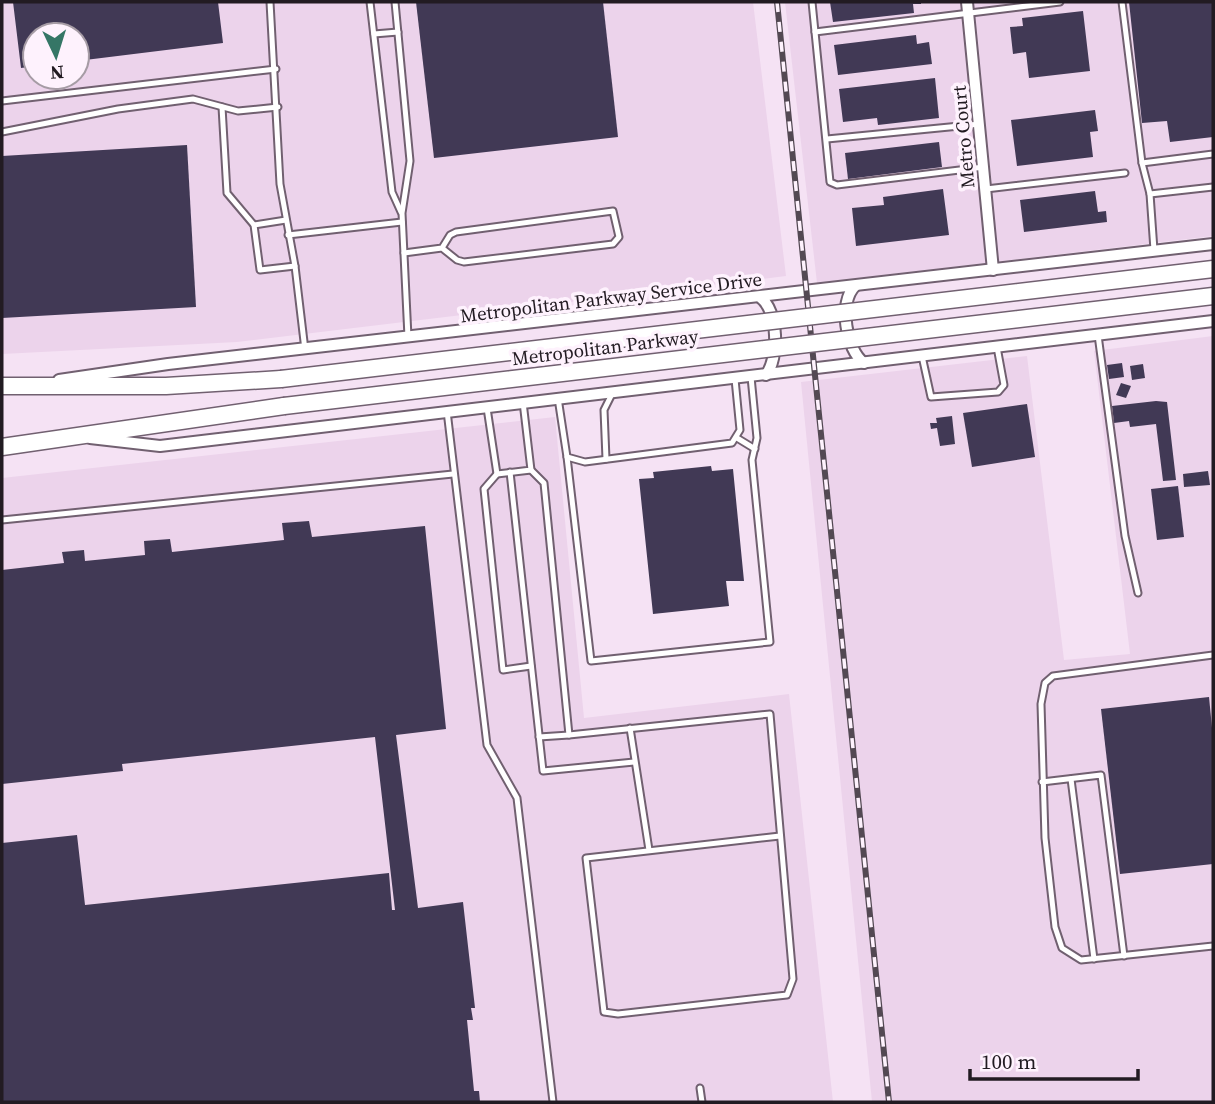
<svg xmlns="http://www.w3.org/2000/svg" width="1215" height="1104" font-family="'Source Serif 4',serif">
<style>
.built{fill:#ecd3eb;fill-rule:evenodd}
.building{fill:#413955}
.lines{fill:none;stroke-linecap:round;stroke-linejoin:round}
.lane-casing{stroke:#716070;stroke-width:9}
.street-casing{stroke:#716070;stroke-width:14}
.primary-casing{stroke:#716070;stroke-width:19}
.lane{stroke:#fff;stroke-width:5}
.street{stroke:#fff;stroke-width:10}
.primary{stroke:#fff;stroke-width:16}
.rail-casing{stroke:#534953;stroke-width:6}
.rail{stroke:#fef2fd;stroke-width:3.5;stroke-dasharray:10;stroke-linecap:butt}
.primary-bridge-casing{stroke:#716070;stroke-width:19;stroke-linecap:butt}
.primary-bridge{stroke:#fff;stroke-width:16}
.labels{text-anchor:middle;stroke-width:7;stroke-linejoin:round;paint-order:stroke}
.street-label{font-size:19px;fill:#221b22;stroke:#fef2fd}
</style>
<rect width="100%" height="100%" fill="#f5e2f4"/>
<g class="built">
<path d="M2 2H753L786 276 237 342 2 354ZM35 35H77V77H35Z"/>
<path d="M785 2H1213V236L817 283Z"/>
<path d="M1213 336V1102H872L801 382 1027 356 1064 660 1130 654 1094 351Z"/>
<path d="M555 417 584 718 789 694 833 1102H2V478Z"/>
</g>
<g class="building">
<path d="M13 2H218L223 43 77 61V35H35V66L21 68Z"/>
<path d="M416 2H603L618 137 434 158Z"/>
<path d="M830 2H921V4H913L914 13 833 22Z"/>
<path d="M1129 2H1213V137L1170 142 1167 121 1142 123Z"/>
<path d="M1083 11 1090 71 1029 78 1026 52 1013 54 1010 27 1023 26 1022 18Z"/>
<path d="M916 35 917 44 929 42 932 64 838 75 834 45Z"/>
<path d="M935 78 939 118 878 125 877 118 843 122 839 89Z"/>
<path d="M1095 110 1098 131 1090 132 1093 157 1017 166 1011 120Z"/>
<path d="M939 142 942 167 848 179 845 153Z"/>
<path d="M187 145 196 307 2 318V156Z"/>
<path d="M943 189 949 235 856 246 852 208 884 205 883 197Z"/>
<path d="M1095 191 1098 212 1106 211 1107 222 1024 232 1020 200Z"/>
<path d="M1122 363 1124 377 1109 379 1107 365Z"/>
<path d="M1143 364 1145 378 1132 380 1130 366Z"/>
<path d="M1121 383 1131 386 1126 398 1116 395Z"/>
<path d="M1156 401 1167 402 1176 480 1163 481 1156 424 1130 427 1129 421 1114 423 1112 406Z"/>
<path d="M1027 404 1035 457 972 467 963 413Z"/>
<path d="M952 416 955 444 940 446 937 428 931 429 930 423H937L936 418Z"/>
<path d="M711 466 712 471 733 469 744 581H726L729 606 653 614 639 479 654 478 653 472Z"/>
<path d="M1208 471 1210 485 1184 487 1183 474Z"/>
<path d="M1178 486 1184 537 1157 540 1151 489Z"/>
<path d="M309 521 312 537 425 526 446 729 396 735 418 908 463 902 475 1008H471L473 1020H467L474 1091H479L480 1102H2V843L77 835 85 905 389 873 392 910H395L375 737 122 764 123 771 2 784V570L64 563 62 552 84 550 85 561 145 555 144 541 170 539 172 552 284 540 282 523Z"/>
<path d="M1209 697 1213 738V864L1120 874 1101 709Z"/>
</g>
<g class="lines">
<defs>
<g id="lane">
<path d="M270 2 280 184 295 266 305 350"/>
<path d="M370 2 392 192 401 212"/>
<path d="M395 2 410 161 402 213 408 337"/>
<path d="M812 2 830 182 837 185 984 167"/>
<path d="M1122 2 1142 163 1150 194 1154 250"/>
<path d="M815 32 1060 2"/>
<path d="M374 34 398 32"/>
<path d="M2 101 276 69"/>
<path d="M222 107 227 193 254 225 260 270 295 266"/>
<path d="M2 132 118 109 193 99 238 111 278 107"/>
<path d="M827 139 980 124"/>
<path d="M1142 163 1213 154"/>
<path d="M986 189 1125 173"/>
<path d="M1150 194 1213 187"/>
<path d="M254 225 286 220"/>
<path d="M288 235 402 222"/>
<path d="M404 253 442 248 457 260 464 262 613 244 619 237 613 211 456 232 450 235 442 248"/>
<path d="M1098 335 1125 536 1138 593"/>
<path d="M922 356 931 397 998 392 1004 385 997 347"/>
<path d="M558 398 567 457 585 462 732 443 740 430 735 379"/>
<path d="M487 408 497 474 531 470 523 402"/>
<path d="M447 411 487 745 517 798 553 1102"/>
<path d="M737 438 755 449"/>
<path d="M567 457 591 661 770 642 752 460 757 438 751 377"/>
<path d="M606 459 604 410 612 394"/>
<path d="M531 470 544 483 569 735 770 714 793 979 787 995 618 1014 604 1012 586 858 780 836"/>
<path d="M510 472 543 771 634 762"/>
<path d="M497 474 484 489 503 670 531 666"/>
<path d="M2 520 453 474"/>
<path d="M1213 655 1053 676 1045 683 1041 704 1045 838 1055 927 1062 948 1081 960 1213 946"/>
<path d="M630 728 649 850"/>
<path d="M539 737 569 735"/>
<path d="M1071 779 1094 959"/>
<path d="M1042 782 1101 775 1124 956"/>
<path d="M700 1088 702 1102"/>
</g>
<g id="street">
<path d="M967 2 993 270"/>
<path d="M855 286C838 302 846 350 864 363"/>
<path d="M760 297C779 311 779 358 766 375"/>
<path d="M59 380 168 364 1213 244"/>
<path d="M90 438 160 446 1213 321"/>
</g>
<g id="primary">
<path d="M2 386H166L281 379"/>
<path d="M2 447 284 406"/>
</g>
</defs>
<use href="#lane" class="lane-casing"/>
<use href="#street" class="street-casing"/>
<use href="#primary" class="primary-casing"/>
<use href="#lane" class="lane"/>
<use href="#street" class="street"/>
<use href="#primary" class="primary"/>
<defs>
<path id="rail" d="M777 2 889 1102"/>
</defs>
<use href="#rail" class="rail-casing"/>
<use href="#rail" class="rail"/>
<defs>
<g id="primary-bridge">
<path d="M281 379 1213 269"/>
<path d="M284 406 1213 296"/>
</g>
</defs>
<use href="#primary-bridge" class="primary-bridge-casing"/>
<use href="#primary-bridge" class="primary-bridge"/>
</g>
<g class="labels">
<g class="street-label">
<text transform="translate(963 137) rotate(-95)" y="7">Metro Court</text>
<text transform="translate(611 297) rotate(-7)" y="7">Metropolitan Parkway Service Drive</text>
<text transform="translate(605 347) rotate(-7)" y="7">Metropolitan Parkway</text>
</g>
</g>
<rect width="1215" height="1104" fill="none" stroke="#221b22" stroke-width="7"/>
<g transform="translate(56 56) rotate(176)"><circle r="33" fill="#fef2fd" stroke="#a69ca5" stroke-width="2"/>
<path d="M0-5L12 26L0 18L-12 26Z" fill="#357666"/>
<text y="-10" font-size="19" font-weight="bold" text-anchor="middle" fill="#221b22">N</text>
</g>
<path d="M970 1069v10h168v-10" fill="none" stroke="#221b22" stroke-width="3.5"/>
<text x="981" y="1069" font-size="21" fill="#221b22" stroke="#fef2fd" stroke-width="5" paint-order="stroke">100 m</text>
</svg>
